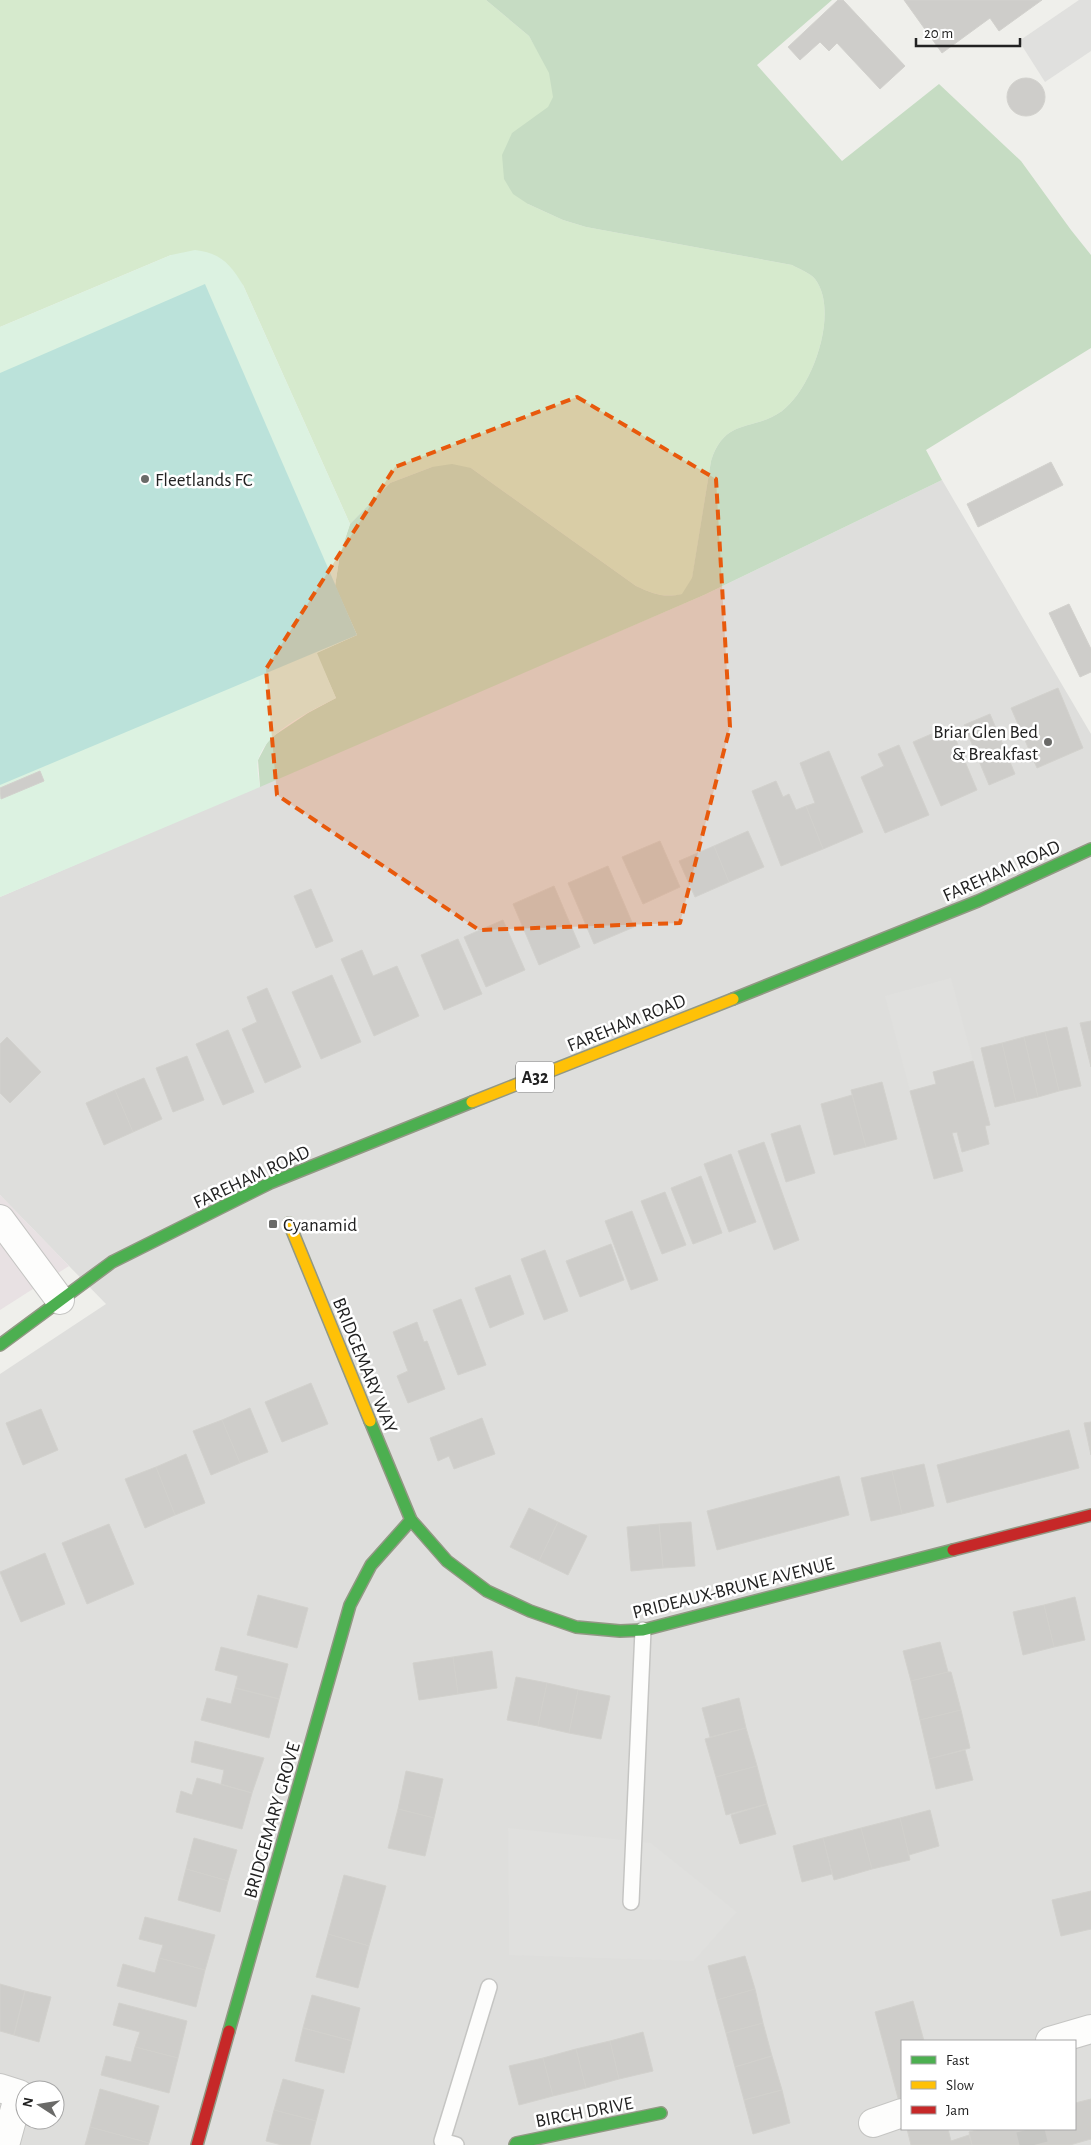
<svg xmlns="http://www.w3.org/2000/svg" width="1091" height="2145" font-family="'Alegreya Sans',sans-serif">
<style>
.residential{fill:#dededc;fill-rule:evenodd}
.industrial{fill:#e8e1e3}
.grass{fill:#d6eacd}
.forest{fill:#c6dcc3}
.park{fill:#dcf2e1}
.pitch{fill:#bbe2da}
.parking{fill:#e0e0de}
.building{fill:#cecdca;stroke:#d2d1cd}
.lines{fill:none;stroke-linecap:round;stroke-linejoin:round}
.street-tunnel{stroke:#c6c6c3;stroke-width:28;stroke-dasharray:28 14;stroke-linecap:butt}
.lane-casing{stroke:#c5c5c3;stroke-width:18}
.street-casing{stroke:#c5c5c3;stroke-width:30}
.fast-casing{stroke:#929884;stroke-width:14}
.slow-casing{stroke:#929884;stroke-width:14}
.jam-casing{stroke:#929884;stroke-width:14}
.lane{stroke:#fdfdfc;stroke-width:15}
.street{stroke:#fdfdfc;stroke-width:28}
.fast{stroke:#4caf50;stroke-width:11}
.slow{stroke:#ffc107;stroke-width:11}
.jam{stroke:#c62828;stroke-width:11}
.marked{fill:#e8590c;fill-opacity:0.2;stroke:#e8590c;stroke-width:4;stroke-dasharray:10 6;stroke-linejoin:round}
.poi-dot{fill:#6a6a68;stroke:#fff;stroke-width:2}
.labels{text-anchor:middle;stroke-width:5;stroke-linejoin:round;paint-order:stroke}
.shield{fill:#fff;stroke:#646464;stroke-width:1}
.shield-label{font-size:18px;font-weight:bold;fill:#222}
.poi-label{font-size:19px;fill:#222;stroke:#fff;text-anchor:start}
.street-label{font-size:19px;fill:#222;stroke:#fff}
</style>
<rect width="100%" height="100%" fill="#efefeb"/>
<path class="residential" d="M942 480 1091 734V2145H0V1374L106 1304 0 1195V897L704 595ZM902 2041H1075V2129H902ZM25 2090H55V2120H25Z"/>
<path class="industrial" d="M0 1195 69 1266 0 1310Z"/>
<path class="grass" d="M0 0H486L529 36 568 104 528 204 563 220 586 227 792 265C799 269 810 273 815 279 840 312 812 389 782 411 753 432 725 417 711 461L692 579 683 594C664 598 653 594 636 586L471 468 432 467 390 483 350 524 243 285 171 255 0 327Z"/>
<path class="forest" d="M486 0H832L757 65 842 161 939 84 1021 161 1071 230 1091 255V348L926 450 942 480 704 595 260 787 258 760 269 739 308 713 336 698 316 653 357 635 335 586 340 554 350 524 390 483 432 467 452 464 471 468 636 586C653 594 664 598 682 594L692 578 711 461C725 417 753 432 782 411 812 389 840 312 815 279 810 273 799 269 792 265L586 227 563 220 528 204 513 194 504 179 502 155 512 133 548 107 553 97 549 73 529 36Z"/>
<path class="park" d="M195 250C221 253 230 264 243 285L350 524 340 554 335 586 357 635 317 653 336 698C311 711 266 731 258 760 256 767 259 779 260 787L0 897V327L171 255Z"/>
<path class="pitch" d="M205 284 357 635 0 785V373Z"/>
<g class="parking">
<path d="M1079 0H1091V51L1045 82 1019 41Z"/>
<path d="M951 978 973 1061 933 1072 936 1084 910 1091 885 996Z"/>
<path d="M508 1828 651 1843 737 1912 694 1961 509 1955Z"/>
</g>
<g class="building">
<path d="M838 0H843L905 66 880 89 837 43 829 51 820 42 800 60 788 47Z"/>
<path d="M904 0H1042L999 31 990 18 942 53Z"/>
<circle cx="1026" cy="97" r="19"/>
<path d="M1051 462 1063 485 978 527 967 504Z"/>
<path d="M1069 604 1091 649V672L1080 677 1049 613Z"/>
<path d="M1058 688 1083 748 1037 768 1011 708Z"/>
<path d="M990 714 1015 774 989 785 964 725Z"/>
<path d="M950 726 977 790 941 806 913 742Z"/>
<path d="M899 745 929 815 885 833 861 777 884 766 878 754Z"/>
<path d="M829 751 863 832 823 849 806 806 815 803 800 763Z"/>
<path d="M40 771 44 781 1 799 0 788Z"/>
<path d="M776 781 783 797 789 794 796 810 806 806 823 849 781 866 752 791Z"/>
<path d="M748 831 764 867 729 882 714 846Z"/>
<path d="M660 841 680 887 643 904 622 857Z"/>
<path d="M714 846 729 882 695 897 679 861Z"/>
<path d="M608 866 634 927 594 944 568 883Z"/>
<path d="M554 886 580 947 539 965 513 904Z"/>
<path d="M311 889 333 941 316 948 294 896Z"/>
<path d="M503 920 525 970 486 987 464 937Z"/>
<path d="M458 939 482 994 444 1010 421 955Z"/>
<path d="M362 950 373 976 397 966 419 1016 374 1036 341 959Z"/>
<path d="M332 975 361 1042 321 1059 292 992Z"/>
<path d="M267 988 301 1067 265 1083 242 1029 257 1022 247 997Z"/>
<path d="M1091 1021V1067L1080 1023Z"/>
<path d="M1067 1027 1081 1086 1059 1091 1045 1032Z"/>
<path d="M228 1030 254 1092 223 1105 196 1044Z"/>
<path d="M1045 1032 1059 1091 1038 1097 1024 1037Z"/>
<path d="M7 1037 41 1072 10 1103 0 1093V1044Z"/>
<path d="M1024 1037 1038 1097 1016 1102 1002 1043Z"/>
<path d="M1002 1043 1016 1102 995 1107 981 1048Z"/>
<path d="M187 1056 204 1100 173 1112 156 1068Z"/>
<path d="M973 1061 990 1125 985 1126 989 1144 962 1152 957 1132 952 1133 963 1171 934 1179 910 1091 936 1084 933 1072Z"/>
<path d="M144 1078 162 1119 133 1132 115 1090Z"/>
<path d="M882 1082 897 1139 866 1147 851 1090Z"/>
<path d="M115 1090 133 1132 104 1145 86 1103Z"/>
<path d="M852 1095 866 1147 834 1155 821 1104Z"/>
<path d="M800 1125 815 1173 786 1182 771 1134Z"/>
<path d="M764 1142 799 1240 774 1250 738 1151Z"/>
<path d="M731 1154 756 1222 729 1232 704 1164Z"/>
<path d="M701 1176 722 1233 693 1244 671 1188Z"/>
<path d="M665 1192 686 1245 662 1254 641 1201Z"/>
<path d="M632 1211 658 1280 631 1290 605 1221Z"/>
<path d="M611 1244 624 1280 580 1297 566 1261Z"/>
<path d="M545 1250 568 1311 544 1320 521 1259Z"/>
<path d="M510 1275 524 1314 490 1328 475 1288Z"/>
<path d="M461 1299 486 1365 458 1375 433 1310Z"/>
<path d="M417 1322 424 1342 427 1341 445 1389 408 1403 397 1376 408 1371 393 1332Z"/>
<path d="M311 1383 328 1424 282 1442 265 1402Z"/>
<path d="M250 1408 268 1452 240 1463 222 1420Z"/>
<path d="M41 1409 58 1450 23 1465 6 1423Z"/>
<path d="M482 1418 495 1454 454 1469 449 1456 438 1461 430 1438Z"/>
<path d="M222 1420 240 1463 211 1475 193 1431Z"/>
<path d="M1091 1422V1455L1084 1423Z"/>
<path d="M1069 1430 1079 1468 947 1503 937 1465Z"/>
<path d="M186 1454 205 1503 175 1515 156 1467Z"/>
<path d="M924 1464 934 1506 902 1514 892 1471Z"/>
<path d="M156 1467 175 1515 145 1528 125 1479Z"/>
<path d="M892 1471 902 1514 871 1521 861 1478Z"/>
<path d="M839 1476 849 1515 717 1550 707 1511Z"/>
<path d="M529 1508 558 1522 539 1561 510 1547Z"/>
<path d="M558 1522 587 1536 568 1575 539 1561Z"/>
<path d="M691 1522 695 1566 663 1568 659 1524Z"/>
<path d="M109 1524 134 1584 87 1604 62 1543Z"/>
<path d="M659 1524 663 1568 631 1571 627 1527Z"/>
<path d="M45 1553 65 1604 21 1622 0 1572Z"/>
<path d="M258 1595 308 1608 297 1648 247 1635Z"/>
<path d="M1075 1597 1085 1640 1054 1647 1044 1605Z"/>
<path d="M1044 1605 1054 1647 1023 1655 1013 1612Z"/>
<path d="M940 1642 948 1672 911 1681 903 1651Z"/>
<path d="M221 1647 288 1664 279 1699 235 1688 238 1676 215 1670Z"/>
<path d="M492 1651 497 1688 458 1694 453 1657Z"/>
<path d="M453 1657 458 1694 419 1700 413 1663Z"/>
<path d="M948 1672H951L961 1710 920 1720 911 1681Z"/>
<path d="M516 1677 547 1683 538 1726 507 1720Z"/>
<path d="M547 1683 578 1690 569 1733 538 1726Z"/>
<path d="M235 1688 279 1699 269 1738 201 1720 207 1698 231 1704Z"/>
<path d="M578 1690 610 1696 601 1739 569 1733Z"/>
<path d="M739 1698 746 1728 710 1737 702 1708Z"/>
<path d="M961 1710 970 1748 929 1759 920 1720Z"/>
<path d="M746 1728 757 1766 716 1777 705 1739Z"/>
<path d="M195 1741 264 1758 252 1793 221 1784 224 1770 191 1762Z"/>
<path d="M965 1750 973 1780 936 1789 929 1759Z"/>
<path d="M757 1766 767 1804 726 1815 716 1777Z"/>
<path d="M406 1771 443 1779 434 1818 398 1809Z"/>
<path d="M197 1778 252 1793 242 1829 176 1812 181 1791 192 1795Z"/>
<path d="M767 1804 776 1834 740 1844 731 1815Z"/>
<path d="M398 1809 434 1818 425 1856 388 1848Z"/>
<path d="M930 1810 939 1846 909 1855 900 1818Z"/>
<path d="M900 1818 910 1860 872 1869 861 1828Z"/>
<path d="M861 1828 872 1869 834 1880 823 1838Z"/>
<path d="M194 1838 237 1850 228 1881 186 1869Z"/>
<path d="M823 1838 832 1874 802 1882 793 1846Z"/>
<path d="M186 1869 228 1881 220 1912 178 1900Z"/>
<path d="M344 1875 386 1886 369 1946 328 1934Z"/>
<path d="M1091 1891V1929L1061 1936 1052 1900Z"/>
<path d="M145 1917 215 1935 205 1970 159 1958 163 1945 139 1939Z"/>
<path d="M328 1934 369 1946 358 1988 316 1977Z"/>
<path d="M745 1956 755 1989 717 2000 708 1966Z"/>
<path d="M159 1958 205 1970 196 2007 117 1986 123 1964 155 1973Z"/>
<path d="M0 1984 25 1991 14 2035 0 2031Z"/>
<path d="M755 1989 763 2023 726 2033 717 2000Z"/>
<path d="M25 1991 51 1997 39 2042 14 2035Z"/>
<path d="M312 1995 360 2008 352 2041 303 2028Z"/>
<path d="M913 2001 924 2041H902V2113L875 2012Z"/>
<path d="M119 2003 187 2021 178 2058 135 2047 140 2032 113 2025Z"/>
<path d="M763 2023 772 2056 735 2067 726 2033Z"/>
<path d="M303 2028 352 2041 344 2073 295 2061Z"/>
<path d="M643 2032 653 2071 619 2079 610 2041Z"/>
<path d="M610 2041 619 2079 586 2088 576 2049Z"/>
<path d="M135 2047 178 2058 169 2093 101 2075 106 2056 131 2062Z"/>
<path d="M576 2049 586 2088 553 2096 543 2058Z"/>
<path d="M772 2056 782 2090 744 2100 735 2067Z"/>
<path d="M543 2058 553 2096 519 2105 509 2066Z"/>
<path d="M283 2079 324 2090 316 2121 274 2110Z"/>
<path d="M100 2089 159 2106 149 2143 90 2127Z"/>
<path d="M782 2090 790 2123 753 2134 744 2100Z"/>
<path d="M1091 2099V2139L1070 2145H972L969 2132 980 2129H1075V2103Z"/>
<path d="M274 2110 316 2121 310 2145H282L266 2141Z"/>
<path d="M90 2127 149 2143 148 2145H85Z"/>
<path d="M907 2129H948L951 2141 969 2135 972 2145H911Z"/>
</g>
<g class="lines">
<path class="street-tunnel" d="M1030 2129 1034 2145"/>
<defs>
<g id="lane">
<path d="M631 1902 643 1630"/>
<path d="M456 2145 442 2141 489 1987"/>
</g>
<g id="street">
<path d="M0 1219 60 1300"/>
<path d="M1050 2041 1091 2029"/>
<path d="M0 2088 19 2094 5 2145"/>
<path d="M873 2123 902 2113"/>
</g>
<g id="fast">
<path d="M733 999 978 901 1091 849"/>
<path d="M0 1345 112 1262 270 1183 472 1102"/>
<path d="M370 1421 411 1520 447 1561 487 1591 530 1611 576 1627 620 1631 643 1630 953 1550"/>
<path d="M229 2031 350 1605 371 1565 411 1520"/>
<path d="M515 2145 516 2143 661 2113"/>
</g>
<g id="slow">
<path d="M472 1102 733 999"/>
<path d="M289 1223 370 1421"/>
</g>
<g id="jam">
<path d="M953 1550 1091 1515"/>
<path d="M197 2145 229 2031"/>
</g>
</defs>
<use href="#lane" class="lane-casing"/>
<use href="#street" class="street-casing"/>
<use href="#fast" class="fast-casing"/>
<use href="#slow" class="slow-casing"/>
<use href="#jam" class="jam-casing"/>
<use href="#lane" class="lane"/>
<use href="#street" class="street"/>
<use href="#fast" class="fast"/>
<use href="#slow" class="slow"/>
<use href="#jam" class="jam"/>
</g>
<path class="marked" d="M577 397 716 479 730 727 680 923 479 930 277 795 266 669 395 467Z"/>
<g class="poi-dot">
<circle cx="145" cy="479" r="5"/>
<circle cx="1048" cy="742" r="5"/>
<rect x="268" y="1219" width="10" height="10" rx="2.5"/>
</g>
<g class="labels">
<rect class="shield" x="516" y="1061.5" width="38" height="31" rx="4"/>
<g class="shield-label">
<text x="535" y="1083">A32</text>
</g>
<g class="poi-label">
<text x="155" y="486">Fleetlands FC</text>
<text x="1038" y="738" text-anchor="end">Briar Glen Bed<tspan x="1038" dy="22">&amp; Breakfast</tspan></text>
<text x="283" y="1231">Cyanamid</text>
</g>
<g class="street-label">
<text transform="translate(1001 870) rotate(-24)" y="7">FAREHAM ROAD</text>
<text transform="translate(626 1022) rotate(-22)" y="7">FAREHAM ROAD</text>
<text transform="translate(251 1176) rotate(-25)" y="7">FAREHAM ROAD</text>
<text transform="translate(366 1365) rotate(68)" y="7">BRIDGEMARY WAY</text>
<text transform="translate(733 1587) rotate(-14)" y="7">PRIDEAUX-BRUNE AVENUE</text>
<text transform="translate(271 1820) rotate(-74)" y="7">BRIDGEMARY GROVE</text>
<text transform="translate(584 2111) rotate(-11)" y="7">BIRCH DRIVE</text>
</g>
</g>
<rect x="901" y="2040" width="175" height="90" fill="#ffffff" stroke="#a7a7a7"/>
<rect x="911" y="2056" width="25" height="8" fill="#4caf50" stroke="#a7a7a7"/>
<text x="946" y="2065" font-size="15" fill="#222222">Fast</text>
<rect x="911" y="2081" width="25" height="8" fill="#ffc107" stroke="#a7a7a7"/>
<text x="946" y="2090" font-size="15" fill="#222222">Slow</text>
<rect x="911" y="2106" width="25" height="8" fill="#c62828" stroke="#a7a7a7"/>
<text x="946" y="2115" font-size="15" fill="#222222">Jam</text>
<g transform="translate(40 2105) rotate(282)"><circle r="24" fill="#ffffff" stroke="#a7a7a7"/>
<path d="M0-4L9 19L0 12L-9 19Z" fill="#6a6a68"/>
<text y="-8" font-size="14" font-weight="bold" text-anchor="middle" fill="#222222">N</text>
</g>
<path d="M916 38v8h104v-8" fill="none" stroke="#222222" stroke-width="2.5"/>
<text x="924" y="38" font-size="15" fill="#222222" stroke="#ffffff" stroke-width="4" paint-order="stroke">20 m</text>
</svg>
